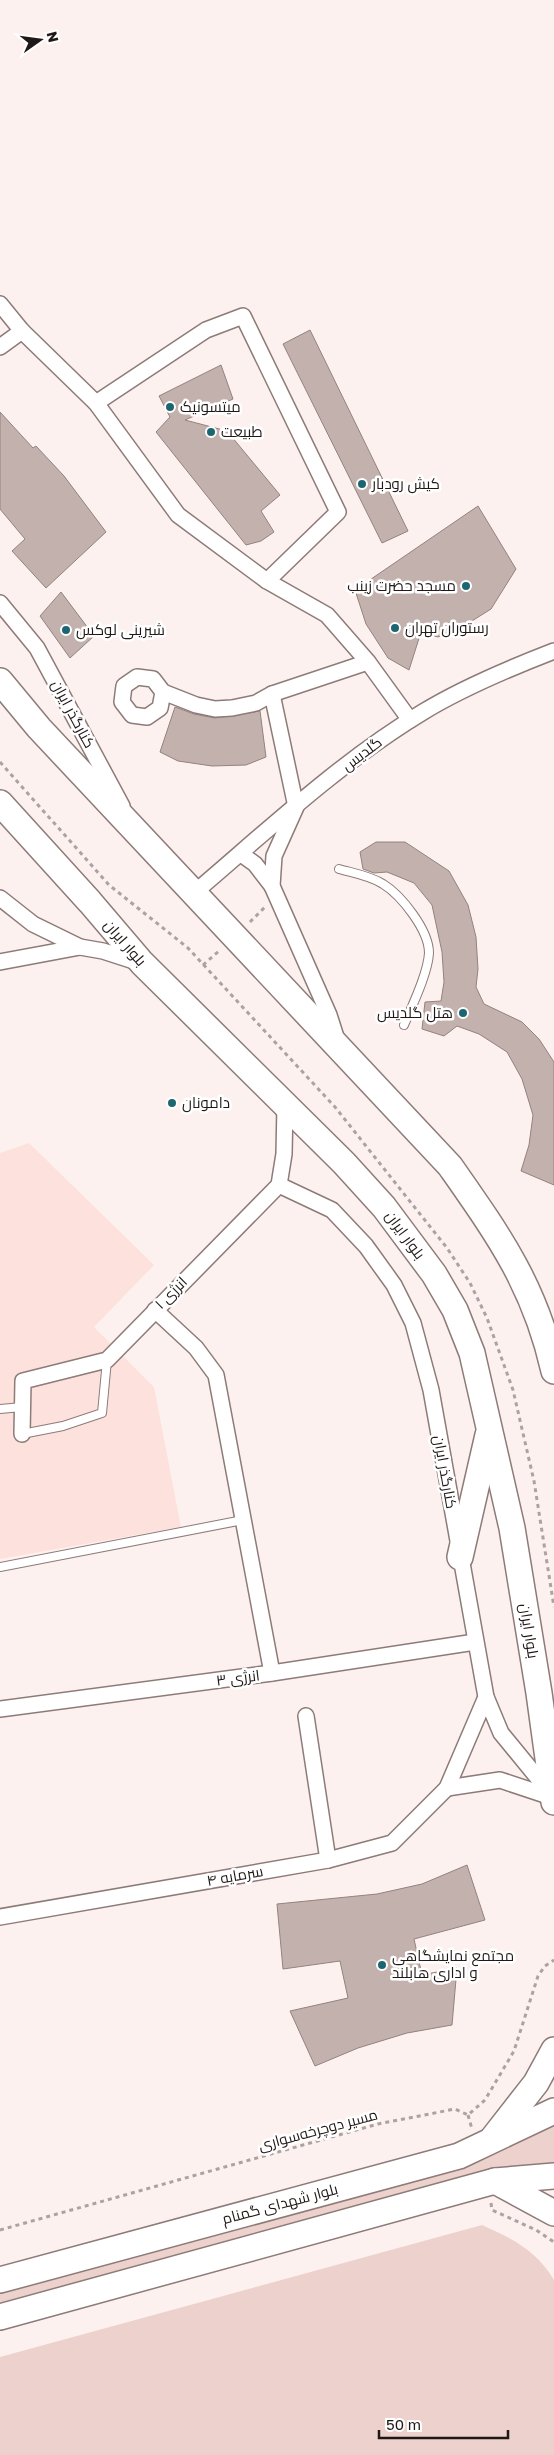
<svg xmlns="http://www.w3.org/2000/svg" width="554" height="2455" font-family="'Golos Text',Cairo,sans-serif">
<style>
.built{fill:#fde1dc}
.green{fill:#ecd1cc}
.building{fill:#c3b1ad;stroke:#93827e}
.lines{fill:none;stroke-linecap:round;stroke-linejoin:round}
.lane-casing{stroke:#8d7b78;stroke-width:10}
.street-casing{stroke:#8d7b78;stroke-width:18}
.primary-casing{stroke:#8d7b78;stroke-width:28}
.path{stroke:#aca2a1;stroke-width:3;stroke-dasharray:4 4;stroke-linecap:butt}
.lane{stroke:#fff;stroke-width:8}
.street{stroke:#fff;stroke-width:15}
.primary{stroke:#fff;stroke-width:25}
.poi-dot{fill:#1c6672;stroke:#fff;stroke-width:2}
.labels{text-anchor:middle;stroke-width:5;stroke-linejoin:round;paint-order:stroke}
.poi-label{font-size:15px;fill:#1f1817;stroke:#fff;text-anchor:start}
.street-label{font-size:15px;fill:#1f1817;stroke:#fff}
</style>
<rect width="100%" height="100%" fill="#fdf1ef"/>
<path class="built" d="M29 1143 154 1265 94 1327 154 1387 181 1527 0 1559V1153Z"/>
<g class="green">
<path d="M554 2124V2165L0 2305V2285L506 2148Z"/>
<path d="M482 2225C513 2239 536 2250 554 2280V2455H0V2357Z"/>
</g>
<g class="building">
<path d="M310 330 408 531 382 543 283 344Z"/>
<path d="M221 365 233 399 185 420 227 431 280 495 261 511 274 532 261 541 246 545 156 432 170 417 159 396Z"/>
<path d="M0 412 33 448 36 446 64 476 106 532 46 588 12 551 25 539 0 509Z"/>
<path d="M478 506 516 569 491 609 464 626 438 637 421 632 409 670 388 658 366 624 355 590Z"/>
<path d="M61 592 94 636 70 658 40 616Z"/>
<path d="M175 707 194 714 215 718 260 711 266 757 246 765 212 766 178 761 160 752Z"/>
<path d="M376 842H405L449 871 468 905 476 937 478 969 476 987 484 1004 522 1022 539 1039 554 1062V1185L521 1171 529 1145 533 1115 522 1079 507 1052 479 1034 457 1026 444 1036 422 1029 425 1002 441 1001 444 982 442 952 432 905 414 883 387 872 374 873 363 869 360 852Z"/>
<path d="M467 1865 485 1920 414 1939 422 1975 457 1968 452 2025 407 2033 358 2048 315 2066 290 2011 348 1998 340 1961 283 1969 277 1904 377 1894 422 1884Z"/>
</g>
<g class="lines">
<defs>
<g id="lane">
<path d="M339 869C353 873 371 876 383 884 401 895 429 930 429 953 428 973 412 1006 404 1025"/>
<path d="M0 1409 22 1407"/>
<path d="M22 1434 63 1426 102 1413 107 1360"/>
<path d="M0 1567 243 1520"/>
</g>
<g id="street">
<path d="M0 304 22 331 96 403 178 515 267 581 327 615 368 662 410 720"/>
<path d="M0 347 22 331"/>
<path d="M96 403 206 330 243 316 338 512 267 581"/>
<path d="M0 603 37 648 122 806"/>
<path d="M163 692 160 708 147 717 132 715 122 702 124 686 137 677 153 679 163 692 196 705 215 709 232 708 256 703 272 694 368 662"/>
<path d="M272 694 296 807 274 856 272 886 329 1015 337 1040"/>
<path d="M241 854 255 864 272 886"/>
<path d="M194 893C267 831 340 762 423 712 464 687 510 668 554 651"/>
<path d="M0 898 33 924 80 947 103 951 137 962"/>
<path d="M0 962 80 947"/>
<path d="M279 1185 332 1210 366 1246 394 1285 413 1323 431 1390 486 1697 501 1733 551 1794"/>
<path d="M155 1310 196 1348 216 1375 272 1673"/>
<path d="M22 1434 23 1381 107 1360 279 1185 284 1154 285 1105"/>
<path d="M0 1709 272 1673 475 1642"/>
<path d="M306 1716 328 1860"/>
<path d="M447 1788 500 1780 554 1798"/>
<path d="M0 1917 328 1860 392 1843 447 1788 486 1697"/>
</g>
<g id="primary">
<path d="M0 681 39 728 450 1166C499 1236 535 1286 554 1371"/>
<path d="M0 803 90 902 142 963 344 1163 384 1207 434 1274 455 1310 472 1353 512 1528 539 1693 554 1802"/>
<path d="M460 1557 488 1435"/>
<path d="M493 2138 536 2083 554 2050"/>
<path d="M495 2181 554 2213"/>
<path d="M0 2280 459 2156 554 2111"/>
<path d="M0 2317 495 2181 554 2176"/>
</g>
</defs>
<use href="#lane" class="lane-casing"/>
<use href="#street" class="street-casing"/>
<use href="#primary" class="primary-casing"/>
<g class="path">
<path d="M0 762 109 885 188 948 335 1107 447 1248 470 1283 487 1318 513 1390 534 1481 554 1607"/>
<path d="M250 922 265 907"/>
<path d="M203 965 220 950"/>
<path d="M468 2115 472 2129"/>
<path d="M491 2203 492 2210 536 2230 554 2242"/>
<path d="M0 2230 378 2124 455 2109 468 2115 485 2100 514 2051 538 1976 545 1966 554 1960"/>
</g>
<use href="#lane" class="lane"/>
<use href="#street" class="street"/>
<use href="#primary" class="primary"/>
</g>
<g class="poi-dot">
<circle cx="170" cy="407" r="5"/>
<circle cx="211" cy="432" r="5"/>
<circle cx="362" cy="484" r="5"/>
<circle cx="466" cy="586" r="5"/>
<circle cx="395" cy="628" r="5"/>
<circle cx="66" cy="630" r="5"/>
<circle cx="463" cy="1013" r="5"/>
<circle cx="172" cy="1103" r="5"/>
<circle cx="382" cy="1965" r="5"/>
</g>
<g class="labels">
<g class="poi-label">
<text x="180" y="412">میتسونیک</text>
<text x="221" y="437">طبیعت</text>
<text x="372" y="489">کیش رودبار</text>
<text x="456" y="591" text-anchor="end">مسجد حضرت زینب</text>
<text x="405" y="633">رستوران تهران</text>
<text x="76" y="635">شيرينی لوكس</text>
<text x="453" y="1018" text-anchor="end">هتل گلدیس</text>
<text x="182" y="1108">دامونان</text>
<text x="392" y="1961">مجتمع نمایشگاهی<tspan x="392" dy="17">و اداری هابلند</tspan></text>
</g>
<g class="street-label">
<text transform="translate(73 714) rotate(62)" y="5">کنارگذر ایران</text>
<text transform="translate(362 754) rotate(-37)" y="5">گلدیس</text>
<text transform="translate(125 943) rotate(49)" y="5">بلوار ایران</text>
<text transform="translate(405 1235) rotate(54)" y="5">بلوار ایران</text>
<text transform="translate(171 1293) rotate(-45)" y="5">انرژی ۱</text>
<text transform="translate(445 1472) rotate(80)" y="5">کنارگذر ایران</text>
<text transform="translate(529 1631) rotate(81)" y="5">بلوار ایران</text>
<text transform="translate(238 1678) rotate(-7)" y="5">انرژی ۳</text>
<text transform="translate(235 1876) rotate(-10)" y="5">سرمایه ۴</text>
<text transform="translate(318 2130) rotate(-15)" y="5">مسیر دوچرخه‌سواری</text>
<text transform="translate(280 2204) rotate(-15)" y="5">بلوار شهدای گمنام</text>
</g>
</g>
<g transform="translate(40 40) rotate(76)" stroke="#ffffff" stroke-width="4" paint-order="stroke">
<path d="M0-4L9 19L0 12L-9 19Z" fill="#1f1817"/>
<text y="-8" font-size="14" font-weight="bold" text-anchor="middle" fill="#1f1817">N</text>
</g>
<path d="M379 2430v8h129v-8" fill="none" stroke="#1f1817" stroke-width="2.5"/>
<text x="386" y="2430" font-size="15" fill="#1f1817" stroke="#ffffff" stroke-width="4" paint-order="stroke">50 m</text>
</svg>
